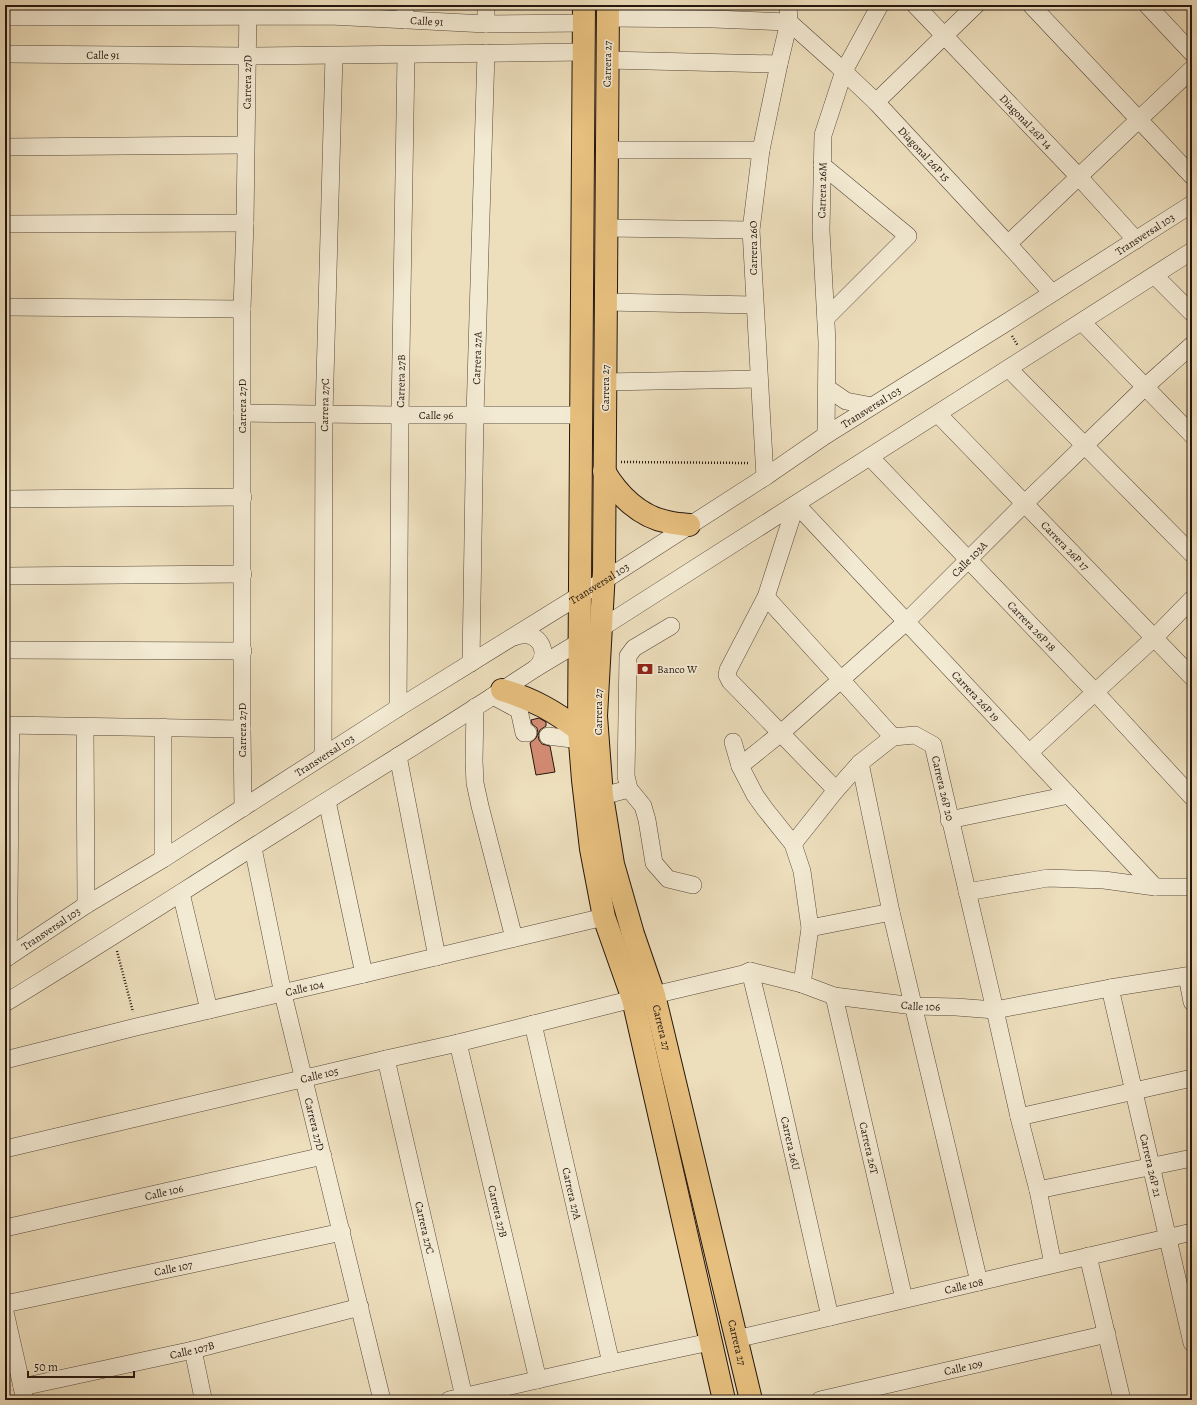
<svg xmlns="http://www.w3.org/2000/svg" width="1197" height="1405" font-family="Alegreya,serif">
<style>
.building{fill:#d28b72;stroke:#25160e}
.lines{fill:none;stroke-linecap:round;stroke-linejoin:round}
.minor-casing{stroke:#57483a;stroke-width:18}
.major-casing{stroke:#25160e;stroke-width:24}
.path{stroke:#25160e;stroke-width:2.5;stroke-dasharray:1 2;stroke-linecap:butt}
.minor{stroke:#f3ead3;stroke-width:17}
.major{stroke:#e6bf7e;stroke-width:22}
.labels{text-anchor:middle;stroke-width:3.5;stroke-linejoin:round;paint-order:stroke}
.street-label{font-size:11px;fill:#25160e;stroke:#f3ead3}
.poi-label{font-size:11px;fill:#25160e;stroke:#f3ead3;text-anchor:start}
</style>
<rect width="100%" height="100%" fill="#eddebc"/>
<filter id="stains"><feTurbulence type="fractalNoise" baseFrequency=".005" numOctaves="4"/><feColorMatrix values="0 0 0 0 .2 0 0 0 0 .09 0 0 0 0 .02 0 0 0 .5 -.17"/></filter>
<radialGradient id="worn" r=".72"><stop offset=".6" stop-color="#630" stop-opacity="0"/><stop offset="1" stop-color="#630" stop-opacity=".3"/></radialGradient>
<path class="building" d="M539 718 546 722V726L540 730 538 735 539 740 542 744 550 746 555 772 536 775 530 743 536 738 538 733 537 728 532 724 531 720Z"/>
<g class="lines">
<defs>
<g id="minor">
<path d="M405 5V20"/>
<path d="M486 5V24"/>
<path id="s1" d="M915 5 1079 177 1136 240"/>
<path d="M1031 5 1192 176"/>
<path d="M1147 5 1192 53"/>
<path id="s2" d="M5 17 330 16 486 24 584 23"/>
<path d="M608 18 714 19 789 22"/>
<path id="s3" d="M789 22 837 65 876 102 1008 244 1052 293"/>
<path id="s4" d="M5 54 247 56 584 52"/>
<path d="M607 60 779 64"/>
<path d="M876 102 976 5"/>
<path d="M5 147 245 145"/>
<path d="M607 150H761"/>
<path d="M822 165 908 236 826 318"/>
<path d="M5 224 245 223"/>
<path d="M606 228 751 230"/>
<path d="M1008 244 1192 69"/>
<path d="M1155 276 1192 313"/>
<path d="M605 302 754 305"/>
<path d="M5 307 242 309"/>
<path d="M1082 322 1192 435"/>
<path d="M1009 369 1192 554"/>
<path d="M605 382 759 379"/>
<path d="M827 388 846 401 872 406"/>
<path id="s5" d="M242 413 400 415H582"/>
<path id="s6" d="M938 414 1192 677"/>
<path id="s7" d="M826 435 827 342 821 230 823 135 844 71 880 5"/>
<path id="s8" d="M870 457 1095 692 1192 797"/>
<path d="M765 477 751 230 761 150 779 64 789 22 788 5"/>
<path d="M5 499 243 497"/>
<path d="M5 576 243 574"/>
<path d="M766 597 893 737"/>
<path d="M514 637C536 627 553 651 536 668"/>
<path d="M5 650 243 651"/>
<path id="s9" d="M471 663 475 415 486 53"/>
<path d="M493 696 519 710 524 733H528"/>
<path d="M475 707 474 761 475 783 480 806 514 938"/>
<path id="s10" d="M398 708 400 415 406 55"/>
<path d="M5 725 242 729"/>
<path d="M85 727 86 905"/>
<path d="M163 727V859"/>
<path d="M548 736 580 740"/>
<path id="s11" d="M893 737 915 735 933 745 995 1010 1019 1117 1038 1190 1053 1264"/>
<path d="M733 742 740 766 755 795 765 809 793 844 802 871 810 928 802 984"/>
<path d="M1029 753 1154 638 1192 599"/>
<path id="s12" d="M323 755 324 414 334 56"/>
<path d="M398 756 437 957"/>
<path d="M860 763 891 912 979 1282"/>
<path id="s13" d="M740 766 781 733 906 622 1024 504 1145 387 1192 345"/>
<path d="M629 789 643 806 647 820 654 863 668 879 693 885"/>
<path id="s14" d="M836 790 730 681 727 675 728 670 766 597 796 504 1155 887"/>
<path d="M602 796 629 789 626 776 628 656 634 648 671 626"/>
<path d="M327 801 364 974"/>
<path id="s15" d="M243 808 242 729V309L245 223 248 5"/>
<path d="M949 820 1069 795"/>
<path d="M793 844 836 790 860 763 893 737"/>
<path id="s16" d="M253 848 283 994 382 1400"/>
<path d="M967 892 1048 878 1104 880 1155 887H1192"/>
<path d="M181 893 209 1010"/>
<path d="M810 928 891 912"/>
<path d="M8 957C10 880 9 803 11 726"/>
<path id="s17" d="M5 959 86 905 163 859 398 708 611 576 765 477 826 435 1004 324 1192 204"/>
<path id="s18" d="M750 971 774 1069 830 1317"/>
<path d="M1187 976 1192 1002"/>
<path id="s19" d="M1110 988 1192 1343"/>
<path id="s20" d="M654 995 743 974 750 971 802 984 834 996 914 1006 956 1007 995 1010 1110 988 1192 975"/>
<path id="s21" d="M834 996 904 1299"/>
<path d="M5 1003C102 944 197 882 293 822 374 771 456 721 536 668L581 641 1192 251"/>
<path id="s22" d="M533 1024 611 1363"/>
<path id="s23" d="M458 1043 538 1380"/>
<path id="s24" d="M386 1059 464 1397"/>
<path id="s25" d="M5 1060 136 1027 364 974 604 917"/>
<path d="M1019 1117 1192 1078"/>
<path id="s26" d="M5 1149 386 1059 458 1043 633 999"/>
<path d="M1038 1190 1192 1158"/>
<path id="s27" d="M5 1228 323 1156"/>
<path d="M1088 1256 1122 1400"/>
<path id="s28" d="M5 1304 342 1232"/>
<path d="M5 1312 25 1400"/>
<path id="s29" d="M736 1339 1192 1232"/>
<path d="M193 1350 203 1398"/>
<path id="s30" d="M22 1387 193 1350 360 1307"/>
<path d="M449 1400 611 1363 710 1342"/>
<path id="s31" d="M820 1400 1107 1334"/>
</g>
<g id="major">
<path d="M584 5 579 730 583 780 591 849 604 917 633 999 724 1400"/>
<path id="s32" d="M608 5 604 571 596 716 602 796 613 864 633 934 654 995 751 1400"/>
<path d="M604 471C618 495 640 517 668 522 675 524 682 524 689 525"/>
<path d="M502 690C533 699 554 711 579 730"/>
</g>
</defs>
<use href="#minor" class="minor-casing"/>
<use href="#major" class="major-casing"/>
<g class="path">
<path d="M1012 336 1018 346"/>
<path d="M621 462 750 463"/>
<path d="M117 951 133 1012"/>
</g>
<use href="#minor" class="minor"/>
<use href="#major" class="major"/>
</g>
<defs>
<symbol id="bank-bare" viewBox="-9 -9 18 18"><path d="M-6-4H6V4H-6ZM0-2.3a2.3 2.3 0 1 0 0 4.6a2.3 2.3 0 1 0 0-4.6Z" fill="#8f2418" stroke="#f3ead3" stroke-width="2.5" paint-order="stroke"/></symbol>
</defs>
<g fill-rule="evenodd">
<use href="#bank-bare" x="634" y="658" width="22" height="22"/>
</g>
<g class="labels">
<g class="street-label">
<text dy="4" stroke="none"><textPath href="#s2" startOffset="422">Calle 91</textPath></text>
<text dy="4" stroke="none"><textPath href="#s4" startOffset="98">Calle 91</textPath></text>
<text transform="translate(607 64) rotate(-89)" y="4">Carrera 27</text>
<text dy="4" stroke="none"><textPath href="#s15" startOffset="726">Carrera 27D</textPath></text>
<text dy="4" stroke="none"><textPath href="#s1" startOffset="161">Diagonal 26P 14</textPath></text>
<text dy="4" stroke="none"><textPath href="#s3" startOffset="189">Diagonal 26P 15</textPath></text>
<text dy="4" stroke="none"><textPath href="#s7" startOffset="245">Carrera 26M</textPath></text>
<text dy="4" stroke="none"><textPath href="#s17" startOffset="1351">Transversal 103</textPath></text>
<text transform="translate(753 248) rotate(-90)" y="4">Carrera 26O</text>
<text dy="4" stroke="none"><textPath href="#s9" startOffset="305">Carrera 27A</textPath></text>
<text dy="4" stroke="none"><textPath href="#s10" startOffset="327">Carrera 27B</textPath></text>
<text transform="translate(605 388) rotate(-90)" y="4">Carrera 27</text>
<text dy="4" stroke="none"><textPath href="#s12" startOffset="350">Carrera 27C</textPath></text>
<text transform="translate(242 406) rotate(-90)" y="4">Carrera 27D</text>
<text dy="4" stroke="none"><textPath href="#s17" startOffset="1027">Transversal 103</textPath></text>
<text dy="4" stroke="none"><textPath href="#s5" startOffset="194">Calle 96</textPath></text>
<text dy="4" stroke="none"><textPath href="#s6" startOffset="183">Carrera 26P 17</textPath></text>
<text dy="4" stroke="none"><textPath href="#s13" startOffset="309">Calle 103A</textPath></text>
<text dy="4" stroke="none"><textPath href="#s17" startOffset="703">Transversal 103</textPath></text>
<text dy="4" stroke="none"><textPath href="#s8" startOffset="234">Carrera 26P 18</textPath></text>
<text dy="4" stroke="none"><textPath href="#s14" startOffset="607">Carrera 26P 19</textPath></text>
<text transform="translate(598 712) rotate(-90)" y="4">Carrera 27</text>
<text transform="translate(242 730) rotate(-90)" y="4">Carrera 27D</text>
<text dy="4" stroke="none"><textPath href="#s17" startOffset="379">Transversal 103</textPath></text>
<text dy="4" stroke="none"><textPath href="#s11" startOffset="87">Carrera 26P 20</textPath></text>
<text dy="4" stroke="none"><textPath href="#s17" startOffset="55">Transversal 103</textPath></text>
<text dy="4" stroke="none"><textPath href="#s25" startOffset="308">Calle 104</textPath></text>
<text dy="4" stroke="none"><textPath href="#s20" startOffset="274">Calle 106</textPath></text>
<text dy="4" stroke="none"><textPath href="#s32" startOffset="1031">Carrera 27</textPath></text>
<text dy="4" stroke="none"><textPath href="#s26" startOffset="323">Calle 105</textPath></text>
<text dy="4" stroke="none"><textPath href="#s16" startOffset="283">Carrera 27D</textPath></text>
<text dy="4" stroke="none"><textPath href="#s18" startOffset="177">Carrera 26U</textPath></text>
<text dy="4" stroke="none"><textPath href="#s21" startOffset="156">Carrera 26T</textPath></text>
<text dy="4" stroke="none"><textPath href="#s19" startOffset="182">Carrera 26P 21</textPath></text>
<text dy="4" stroke="none"><textPath href="#s27" startOffset="163">Calle 106</textPath></text>
<text dy="4" stroke="none"><textPath href="#s22" startOffset="174">Carrera 27A</textPath></text>
<text dy="4" stroke="none"><textPath href="#s23" startOffset="173">Carrera 27B</textPath></text>
<text dy="4" stroke="none"><textPath href="#s24" startOffset="173">Carrera 27C</textPath></text>
<text dy="4" stroke="none"><textPath href="#s28" startOffset="172">Calle 107</textPath></text>
<text dy="4" stroke="none"><textPath href="#s29" startOffset="234">Calle 108</textPath></text>
<text dy="4" stroke="none"><textPath href="#s32" startOffset="1355">Carrera 27</textPath></text>
<text dy="4" stroke="none"><textPath href="#s30" startOffset="174">Calle 107B</textPath></text>
<text dy="4" stroke="none"><textPath href="#s31" startOffset="147">Calle 109</textPath></text>
</g>
<g class="poi-label">
<text x="657" y="673">Banco W</text>
</g>
</g>
<rect width="1197" height="1405" fill="none" stroke="#eddebc" stroke-width="20"/>
<rect x="6" y="6" width="1185" height="1393" fill="none" stroke="#25160e" stroke-width="2"/>
<rect x="10" y="10" width="1177" height="1385" fill="none" stroke="#25160e"/>
<path d="M28 1371v6h106v-6" fill="none" stroke="#25160e" stroke-width="2"/>
<text x="34" y="1371" font-size="12" fill="#25160e" stroke="#f3ead3" stroke-width="3" paint-order="stroke">50 m</text>
<rect width="100%" height="100%" filter="url(#stains)"/>
<rect width="100%" height="100%" fill="url(#worn)"/>
</svg>
